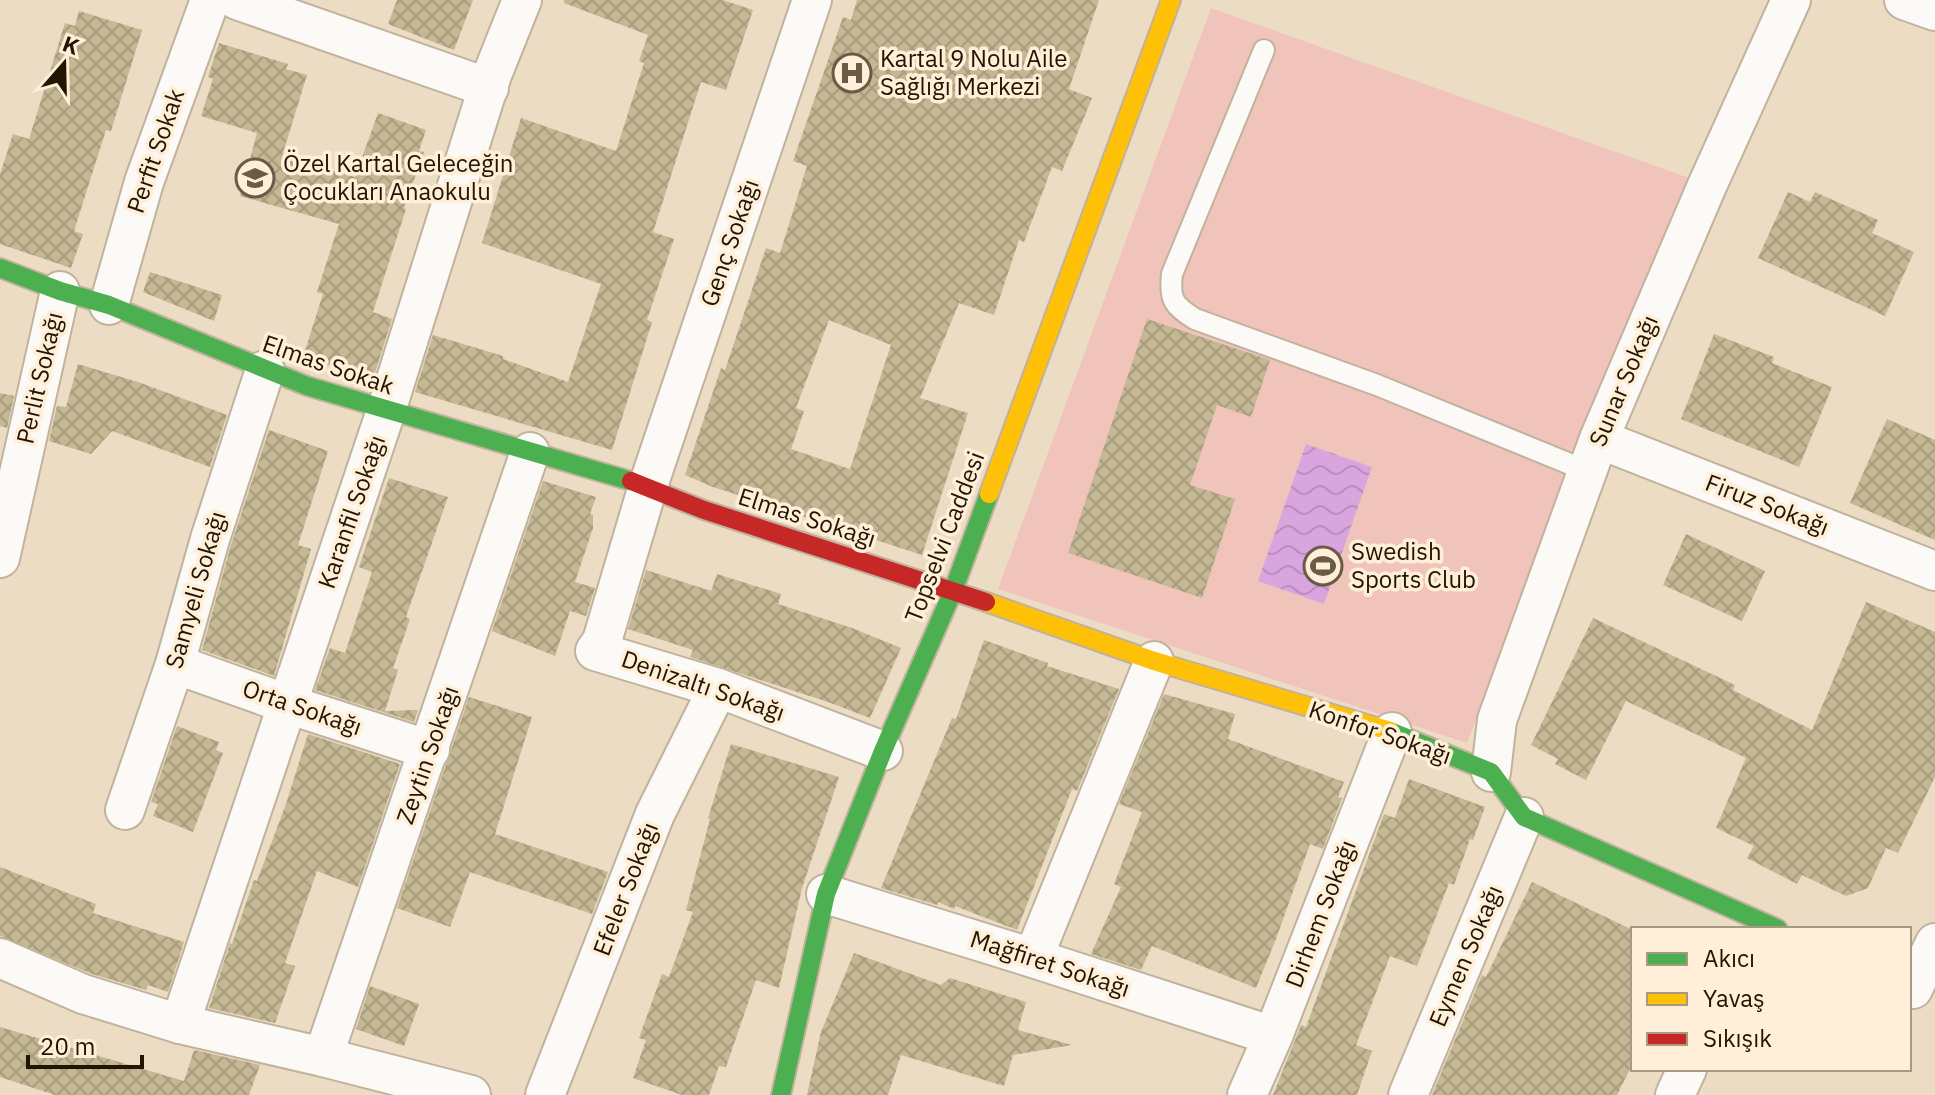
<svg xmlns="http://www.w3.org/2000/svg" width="1935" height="1095" font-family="'IBM Plex Sans',sans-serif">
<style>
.pitch{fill:#f1c4bb}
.water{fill:url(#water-waves)}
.building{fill:url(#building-cross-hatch);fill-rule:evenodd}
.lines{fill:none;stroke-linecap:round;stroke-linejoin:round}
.lane-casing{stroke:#c1b29e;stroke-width:24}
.street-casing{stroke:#c1b29e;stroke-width:42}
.fast-casing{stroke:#c1b29e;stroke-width:22}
.slow-casing{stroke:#c1b29e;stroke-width:22}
.jam-casing{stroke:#c1b29e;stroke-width:22}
.lane{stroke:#fcfaf6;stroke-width:20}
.street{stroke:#fcfaf6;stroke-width:38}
.fast{stroke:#4caf50;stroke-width:18}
.slow{stroke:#ffc107;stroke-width:18}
.jam{stroke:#c62828;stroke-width:18}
.labels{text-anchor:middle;stroke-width:7;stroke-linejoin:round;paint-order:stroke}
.poi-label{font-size:24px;fill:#221501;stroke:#ffefd9;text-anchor:start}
.street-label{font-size:24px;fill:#221501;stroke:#ffefd9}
</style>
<defs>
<pattern id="water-waves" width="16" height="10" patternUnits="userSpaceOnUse" patternTransform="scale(2)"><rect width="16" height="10" fill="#d9a5de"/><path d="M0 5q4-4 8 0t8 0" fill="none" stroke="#ba8dbd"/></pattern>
<pattern id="building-cross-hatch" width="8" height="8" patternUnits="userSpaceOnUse" patternTransform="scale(2)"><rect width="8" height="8" fill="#c4b793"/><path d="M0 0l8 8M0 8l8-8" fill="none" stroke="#a89c7d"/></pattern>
</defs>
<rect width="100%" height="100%" fill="#eddcc4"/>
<path class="pitch" d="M1211 8 1692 179 1571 472 1467 743 998 589Z"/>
<path class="water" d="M1306 444 1372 467 1324 604 1258 581Z"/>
<g class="building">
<path d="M397 0H473L454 50 388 24Z"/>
<path d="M564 0H723L753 10 726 90 701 82 653 232 674 239 647 320 652 322 612 450 415 392 433 335 503 356V359L568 382 601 284 482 243 521 118 616 151 644 63 639 61 648 35 564 3Z"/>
<path d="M857 0H1099L1069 89 1092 98 1062 171 1052 167 1024 242 1019 240 994 315 959 303 920 398 968 413 922 555 713 487 685 475 721 368 725 370 766 248 780 253 807 166 793 161 843 17 851 20ZM829 320 891 345 850 469 791 449 804 411 796 408Z"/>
<path d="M79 11 142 30 111 131 106 130 74 231 83 234 71 268 0 244V174L13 134 29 139 65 23 75 26Z"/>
<path d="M219 43 288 64 286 69 307 75 282 156 355 177 378 113 426 130 419 151 424 152 404 208 406 209 373 312 392 319 373 379 303 357 323 294 317 292 339 224 240 196 257 133 201 116 213 79 208 77Z"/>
<path d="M1788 192 1810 202 1815 192 1878 220 1872 233 1914 252 1885 316 1758 258Z"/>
<path d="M150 272 222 295 214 321 143 292Z"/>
<path d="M1147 319 1270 360 1251 417 1217 405 1190 485 1235 499 1202 598 1068 553Z"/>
<path d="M1714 334 1774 357 1772 363 1832 387 1799 467 1681 419Z"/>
<path d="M78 364 141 383 227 415 210 467 112 431 91 454 49 441 57 406 66 407Z"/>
<path d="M0 393 14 396 7 428 0 426Z"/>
<path d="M1887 419 1935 440V540L1850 503Z"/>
<path d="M269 430 328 451 298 545 311 549 274 676 202 650 231 545Z"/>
<path d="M389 478 448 497 406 617 410 619 393 668 398 670 385 711 418 710 414 722 315 690 330 648 345 653 372 572 359 567Z"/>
<path d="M543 481 596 497 590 514 593 515V528L575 582 595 588 586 616 570 611 555 656 492 631Z"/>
<path d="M1686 534 1765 571 1742 621 1663 585Z"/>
<path d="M646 570 711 591 717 574 781 594 778 604 852 628 901 648 870 718 828 702 690 657 693 650 628 629Z"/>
<path d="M1866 602 1935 632V777L1898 853 1886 848 1868 888 1846 896 1802 875 1797 884 1747 858 1754 846 1716 828 1746 758 1626 701 1586 780 1555 764 1558 759 1531 745 1593 618 1735 685 1733 690 1812 730Z"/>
<path d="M984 640 1048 663 1047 666 1119 689 1077 791 1072 789 1017 930 955 906 954 909 938 902 937 905 881 888 952 718 956 719Z"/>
<path d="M1164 694 1235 714 1228 739 1344 782 1338 797 1342 798 1323 849 1310 844 1276 939 1256 988 1152 946 1141 970 1091 954 1121 887 1114 884 1142 812 1119 804Z"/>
<path d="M469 697 532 717 495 834 608 872 592 914 470 872 450 927 397 908Z"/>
<path d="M177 726 219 742 216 750 223 753 193 832 153 816 158 804 151 802Z"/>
<path d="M308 734 400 764 358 887 317 871 285 963 295 966 275 1023 209 1008 230 943 232 944 254 880 257 881 286 804Z"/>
<path d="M731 744 839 777 802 888 779 988 756 980 726 1067 719 1066 709 1095H682L633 1078 646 1040 639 1038 662 974 669 977 693 912 686 910 710 819 708 818Z"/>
<path d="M1409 779 1485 807 1473 840 1470 839 1454 885 1449 883 1417 966 1390 956 1356 1045 1372 1051 1357 1095H1273L1301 1025 1306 1027 1384 814 1395 818Z"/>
<path d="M0 867 96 904 93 913 184 942 168 992 148 985 146 990 92 974 0 936Z"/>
<path d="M1532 882 1633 930V1063L1617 1095H1432L1482 975 1486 977Z"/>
<path d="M854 953 941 985 950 978 1026 1002 1018 1030 1072 1045 1013 1055 1004 1086 901 1055 888 1095H807L821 1032Z"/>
<path d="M370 986 419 1004 404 1046 356 1029Z"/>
<path d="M0 1027 184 1081 194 1050 260 1065 249 1095H55L0 1077Z"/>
</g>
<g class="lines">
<defs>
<path id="lane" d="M1264 50 1172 274C1169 300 1174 306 1195 319L1377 385 1587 471"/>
<g id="street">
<path d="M237 0 489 88"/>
<path d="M812 0 648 486 602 641 595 651 718 688 883 751"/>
<path d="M1904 0 1935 11"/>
<path d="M109 305 144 182 210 0"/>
<path d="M1599 439 1935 571"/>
<path d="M0 558 60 291"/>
<path d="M175 664 287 704 430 750"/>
<path d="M1491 772 1497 720 1599 439 1706 188 1791 0"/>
<path d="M125 810 175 664 210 539 265 370"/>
<path d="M826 894 1033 958 1273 1036"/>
<path d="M0 958 83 994 180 1024 323 1057 471 1095"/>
<path d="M1033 958 1154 661"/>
<path d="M1913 989 1935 943"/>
<path d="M180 1024 386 411 492 75 522 0"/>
<path d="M323 1057 530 452"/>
<path d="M545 1095 655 814 718 688"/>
<path d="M1247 1095 1273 1036 1392 732"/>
<path d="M1408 1095 1524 817"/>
<path d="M1675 1095 1687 1069"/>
</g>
<g id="fast">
<path d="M0 268 60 291 109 305 307 386 631 481"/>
<path d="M1390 731 1491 772 1524 817 1778 929"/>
<path d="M781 1095 826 894 883 751 953 591 989 494"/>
</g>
<g id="slow">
<path d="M989 494 1171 0"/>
<path d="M986 602 1154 661 1390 731"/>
</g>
<path id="jam" d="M631 481 704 510 986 602"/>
</defs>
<use href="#lane" class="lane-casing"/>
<use href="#street" class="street-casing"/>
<use href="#fast" class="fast-casing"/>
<use href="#slow" class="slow-casing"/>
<use href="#jam" class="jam-casing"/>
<use href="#lane" class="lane"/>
<use href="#street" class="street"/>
<use href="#fast" class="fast"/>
<use href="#slow" class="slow"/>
<use href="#jam" class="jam"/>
</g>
<defs>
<symbol id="hospital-ring" viewBox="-11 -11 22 22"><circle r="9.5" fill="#ffefd9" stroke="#695b45" stroke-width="1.5"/><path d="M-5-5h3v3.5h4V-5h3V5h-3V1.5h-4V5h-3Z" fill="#695b45"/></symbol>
<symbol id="school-ring" viewBox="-11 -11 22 22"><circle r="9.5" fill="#ffefd9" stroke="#695b45" stroke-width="1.5"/><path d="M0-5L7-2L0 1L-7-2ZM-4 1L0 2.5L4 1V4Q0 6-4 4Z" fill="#695b45"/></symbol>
<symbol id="stadium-ring" viewBox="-11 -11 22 22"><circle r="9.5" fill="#ffefd9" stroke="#695b45" stroke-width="1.5"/><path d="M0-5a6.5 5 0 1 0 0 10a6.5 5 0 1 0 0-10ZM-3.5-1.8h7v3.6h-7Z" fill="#695b45"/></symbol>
</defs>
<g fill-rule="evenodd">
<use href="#hospital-ring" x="830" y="51" width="44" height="44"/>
<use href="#school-ring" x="233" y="156" width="44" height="44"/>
<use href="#stadium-ring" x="1301" y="544" width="44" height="44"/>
</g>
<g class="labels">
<g class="poi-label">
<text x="880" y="67">Kartal 9 Nolu Aile<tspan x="880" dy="28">Sağlığı Merkezi</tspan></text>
<text x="283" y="172">Özel Kartal Geleceğin<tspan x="283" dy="28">Çocukları Anaokulu</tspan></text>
<text x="1351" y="560">Swedish<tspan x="1351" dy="28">Sports Club</tspan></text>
</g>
<g class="street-label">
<text transform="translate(156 151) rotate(-71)" y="8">Perfit Sokak</text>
<text transform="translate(730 243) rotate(-71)" y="8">Genç Sokağı</text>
<text transform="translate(328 365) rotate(19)" y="8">Elmas Sokak</text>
<text transform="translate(40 378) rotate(-77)" y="8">Perlit Sokağı</text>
<text transform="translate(1624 381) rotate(-67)" y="8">Sunar Sokağı</text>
<text transform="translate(1767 505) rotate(21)" y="8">Firuz Sokağı</text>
<text transform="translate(352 512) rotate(-71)" y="8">Karanfil Sokağı</text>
<text transform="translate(807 518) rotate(18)" y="8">Elmas Sokağı</text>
<text transform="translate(945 537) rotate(-69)" y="8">Topselvi Caddesi</text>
<text transform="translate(196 590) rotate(-74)" y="8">Samyeli Sokağı</text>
<text transform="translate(703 686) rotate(19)" y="8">Denizaltı Sokağı</text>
<text transform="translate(302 708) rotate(19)" y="8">Orta Sokağı</text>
<text transform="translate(1380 733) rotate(19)" y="8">Konfor Sokağı</text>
<text transform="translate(428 755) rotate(-71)" y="8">Zeytin Sokağı</text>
<text transform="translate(626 889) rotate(-69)" y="8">Efeler Sokağı</text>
<text transform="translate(1321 914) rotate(-69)" y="8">Dirhem Sokağı</text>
<text transform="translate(1466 956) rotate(-67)" y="8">Eymen Sokağı</text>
<text transform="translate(1050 964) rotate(18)" y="8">Mağfiret Sokağı</text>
</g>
</g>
<rect x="1631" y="927" width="280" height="144" fill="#ffefd9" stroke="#a79883" stroke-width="2"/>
<rect x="1647" y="953" width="40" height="12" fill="#4caf50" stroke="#a79883" stroke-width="2"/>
<text x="1703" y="967" font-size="24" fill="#221501">Akıcı</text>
<rect x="1647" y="993" width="40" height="12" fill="#ffc107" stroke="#a79883" stroke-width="2"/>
<text x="1703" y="1007" font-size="24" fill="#221501">Yavaş</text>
<rect x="1647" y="1033" width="40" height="12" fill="#c62828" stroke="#a79883" stroke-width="2"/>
<text x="1703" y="1047" font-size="24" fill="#221501">Sıkışık</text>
<g transform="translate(64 64) rotate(20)" stroke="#ffefd9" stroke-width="6" paint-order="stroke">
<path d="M0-6L14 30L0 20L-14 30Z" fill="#221501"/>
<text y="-12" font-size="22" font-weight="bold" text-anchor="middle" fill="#221501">K</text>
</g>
<path d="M28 1055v12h114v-12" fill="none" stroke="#221501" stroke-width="4"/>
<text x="40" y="1055" font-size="24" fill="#221501" stroke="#ffefd9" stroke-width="6" paint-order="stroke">20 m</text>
</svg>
